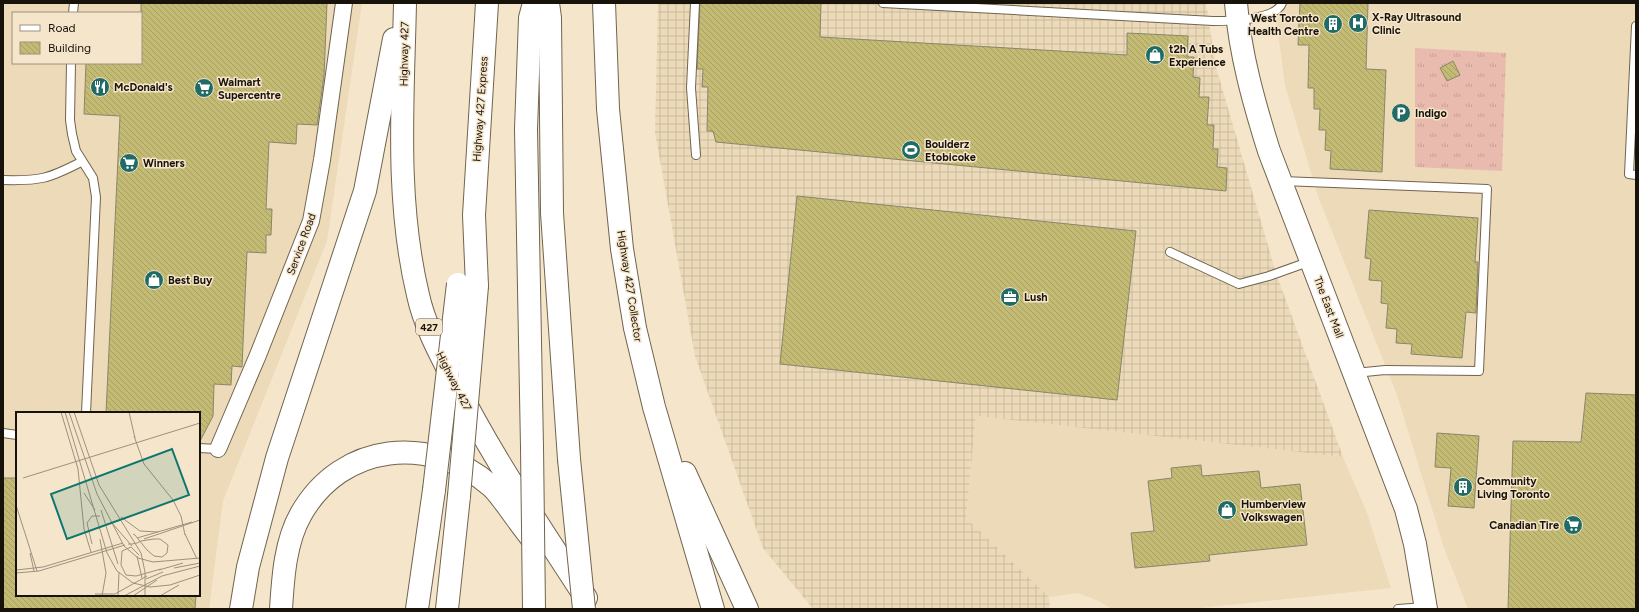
<svg xmlns="http://www.w3.org/2000/svg" width="1639" height="612" font-family="Figtree,sans-serif">
<style>
.built{fill:#eddab9;fill-rule:evenodd}
.industrial{fill:url(#industrial-grid)}
.grass{fill:url(#grass-tufts)}
.building{fill:url(#building-back-hatch);stroke:#89866c}
.lines{fill:none;stroke-linecap:round;stroke-linejoin:round}
.service-casing{stroke:#71644d;stroke-width:10}
.minor-casing{stroke:#71644d;stroke-width:18}
.secondary-casing{stroke:#71644d;stroke-width:24}
.motorway-casing{stroke:#71644d;stroke-width:24}
.service{stroke:#fff;stroke-width:8}
.minor{stroke:#fff;stroke-width:16}
.secondary{stroke:#fff;stroke-width:22}
.motorway{stroke:#fff;stroke-width:22}
.motorway-bridge-casing{stroke:#71644d;stroke-width:24;stroke-linecap:butt}
.motorway-bridge{stroke:#fff;stroke-width:22}
.labels{text-anchor:middle;stroke-width:3;stroke-linejoin:round;paint-order:stroke}
.shield{fill:#f5e5cb;stroke:#5a5244;stroke-width:1}
.shield-label{font-size:10px;font-weight:bold;fill:#18130a}
.poi-label{font-size:11px;font-weight:bold;fill:#18130a;stroke:#f5e5cb;text-anchor:start}
.street-label{font-size:11px;fill:#18130a;stroke:#f5e5cb}
.inset-road{fill:none;stroke:#9d917e;stroke-width:1}
.view{fill:#0f766e;fill-opacity:0.15;stroke:#0f766e;stroke-width:2}
.inset-edge{fill:none;stroke:#18130a;stroke-width:2}
</style>
<defs>
<pattern id="industrial-grid" width="8" height="8" patternUnits="userSpaceOnUse"><rect width="8" height="8" fill="#eddab9"/><path d="M0 4h8M4 0v8" fill="none" stroke="#caba9e"/></pattern>
<pattern id="grass-tufts" width="24" height="20" patternUnits="userSpaceOnUse"><rect width="24" height="20" fill="#e9bbae"/><path d="M3 7l-1-3M5 7V3M7 7l1-3M15 17l-1-3M17 17v-4M19 17l1-3" fill="none" stroke="#c7a094"/></pattern>
<pattern id="building-back-hatch" width="6" height="6" patternUnits="userSpaceOnUse"><rect width="6" height="6" fill="#c3ba74"/><path d="M-1 5l2 2M0 0l6 6M5-1l2 2" fill="none" stroke="#a79f63"/></pattern>
</defs>
<rect width="100%" height="100%" fill="#f5e5cb"/>
<g class="built">
<path d="M3 3H362L327 241 223 501 209 609H3ZM13 13H141V63H13ZM17 413H199V595H17Z"/>
<path d="M1274 3H1636V609H1468L1444 548 1397 395 1318 196 1285 85Z"/>
<path d="M976 416 1343 457 1367 513 1391 588 1191 609H1112L1099 601 1078 593 1049 597 966 518Z"/>
</g>
<path class="industrial" d="M658 3H1206L1216 67 1276 273 1343 457 976 416 966 518 1049 597 1050 609H813L763 548 695 356 655 132Z"/>
<path class="grass" d="M1415 48 1506 53 1502 171 1415 167Z"/>
<g class="building">
<path d="M141 3H327L324 76 317 125 297 124 296 144 269 142 266 209H272L271 235H266V253L247 252 242 367 232 366 231 385 214 384 213 416 199 443V413H106L120 116 84 114 86 63H141Z"/>
<path d="M700 3H821L820 37 1127 55V33L1188 36 1187 57H1194L1193 77 1200 78 1199 97H1209L1207 125H1214L1213 149H1218L1217 167 1227 168 1226 191 716 142 713 131H707L708 87H702L703 69H697Z"/>
<path d="M1300 3H1368L1366 69 1386 70 1382 172 1330 169 1331 151 1325 150 1326 130H1319L1320 109H1314V88H1308L1309 45H1298Z"/>
<path d="M1453 61 1460 75 1447 81 1440 68Z"/>
<path d="M797 196 1136 231 1117 400 780 364Z"/>
<path d="M1369 210 1478 218 1475 262H1478L1476 313 1466 312 1462 358 1411 354 1412 344 1396 343 1397 329 1386 328 1388 304 1381 303 1382 281 1369 280 1371 259 1365 258Z"/>
<path d="M1586 393 1636 395V609H1508L1513 441 1581 442Z"/>
<path d="M1437 433 1479 436 1474 508 1448 506 1451 468 1435 467Z"/>
<path d="M1201 465 1202 476 1259 471 1261 488 1300 484 1307 545 1209 555 1210 561 1135 568 1131 533 1154 531 1148 481 1172 478 1171 468Z"/>
<path d="M3 478H17V595H196L195 609H3Z"/>
</g>
<g class="lines">
<defs>
<g id="service">
<path d="M695 3 691 88 696 155"/>
<path d="M883 3 1213 21C1229 21 1276 20 1282 3"/>
<path d="M73 13 74 3"/>
<path d="M1636 26 1629 174 1636 175"/>
<path d="M71 63 70 120 72 134 76 151 93 178 96 197 86 413"/>
<path d="M3 180C40 181 48 179 81 162"/>
<path d="M1282 181 1487 189 1479 371 1385 370 1355 373"/>
<path d="M1170 252 1239 284 1269 276 1311 261"/>
<path d="M3 433 17 435"/>
<path d="M199 448 218 449"/>
<path d="M1398 609 1425 607"/>
</g>
<path id="minor" d="M218 449 258 355 311 221 322 160 344 3"/>
<path id="secondary" d="M1236 3C1240 54 1254 103 1269 151L1406 509 1415 544 1426 609"/>
<g id="motorway">
<path d="M405 3C403 100 395 199 418 295 424 323 438 350 451 375 489 453 539 525 586 598"/>
<path d="M548 3 550 18 552 213 569 459"/>
<path d="M604 3 608 109 622 249 635 328 654 407 713 609"/>
<path d="M477 286 474 215 487 3"/>
<path d="M532 447 526 129 530 18 534 3"/>
<path d="M685 473 747 609"/>
<path d="M241 609 248 567 277 458 365 191 394 39"/>
<path d="M281 609C283 578 285 542 301 514 342 442 431 434 491 486 497 491 502 499 507 505 516 518 526 531 536 544"/>
<path d="M417 609 434 490"/>
<path d="M447 609 459 496"/>
</g>
</defs>
<use href="#service" class="service-casing"/>
<use href="#minor" class="minor-casing"/>
<use href="#secondary" class="secondary-casing"/>
<use href="#motorway" class="motorway-casing"/>
<use href="#service" class="service"/>
<use href="#minor" class="minor"/>
<use href="#secondary" class="secondary"/>
<use href="#motorway" class="motorway"/>
<defs>
<g id="motorway-bridge">
<path d="M532 447 534 609"/>
<path d="M569 459 584 609"/>
<path d="M434 490 458 284"/>
<path d="M459 496 477 286"/>
</g>
</defs>
<use href="#motorway-bridge" class="motorway-bridge-casing"/>
<use href="#motorway-bridge" class="motorway-bridge"/>
</g>
<defs>
<symbol id="hospital-disc" viewBox="-11 -11 22 22"><circle r="9.5" fill="#206b65" stroke="#f5e5cb"/><path d="M-5-5h3v3.5h4V-5h3V5h-3V1.5h-4V5h-3Z" fill="#fff"/></symbol>
<symbol id="building-disc" viewBox="-11 -11 22 22"><circle r="9.5" fill="#206b65" stroke="#f5e5cb"/><path d="M-4-6H4V6H1V3H-1V6H-4ZM-2.5-4.3h1.7v1.8h-1.7ZM.8-4.3h1.7v1.8H.8ZM-2.5-1h1.7V.8h-1.7ZM.8-1h1.7V.8H.8Z" fill="#fff"/></symbol>
<symbol id="shop-disc" viewBox="-11 -11 22 22"><circle r="9.5" fill="#206b65" stroke="#f5e5cb"/><path d="M-5-2.5h2.3a2.7 3.5 0 0 1 5.4 0H5L5.5 6h-11ZM-1.5-2.5h3a1.5 2.3 0 0 0-3 0Z" fill="#fff"/></symbol>
<symbol id="restaurant-disc" viewBox="-11 -11 22 22"><circle r="9.5" fill="#206b65" stroke="#f5e5cb"/><path d="M-5-6h1v4h1v-4h1v4h1v-4h1v5L-1.5 .5V6h-2V.5L-5-1ZM5-6V6H3V1.5H1.5Q1.5-4 5-6Z" fill="#fff"/></symbol>
<symbol id="supermarket-disc" viewBox="-11 -11 22 22"><circle r="9.5" fill="#206b65" stroke="#f5e5cb"/><path d="M-6-5.5h2.5l.6 2H6L4.5 2H-2.5L-4.4-4H-6ZM-1.5 3.2a1.3 1.3 0 1 0 .1 0ZM3 3.2a1.3 1.3 0 1 0 .1 0Z" fill="#fff"/></symbol>
<symbol id="parking-disc" viewBox="-11 -11 22 22"><circle r="9.5" fill="#206b65" stroke="#f5e5cb"/><path d="M-3.5-5.5H1a3.5 3.5 0 0 1 0 7H-1V5.5H-3.5ZM-1-3.4V-.6H.8a1.4 1.4 0 0 0 0-2.8Z" fill="#fff"/></symbol>
<symbol id="stadium-disc" viewBox="-11 -11 22 22"><circle r="9.5" fill="#206b65" stroke="#f5e5cb"/><path d="M0-5a6.5 5 0 1 0 0 10a6.5 5 0 1 0 0-10ZM-3.5-1.8h7v3.6h-7Z" fill="#fff"/></symbol>
<symbol id="office-disc" viewBox="-11 -11 22 22"><circle r="9.5" fill="#206b65" stroke="#f5e5cb"/><path d="M-6-3h4V-5.5h4V-3h4V5H-6ZM-1-4.5V-3h2v-1.5ZM-6 0V1H6V0Z" fill="#fff"/></symbol>
</defs>
<g fill-rule="evenodd">
<use href="#hospital-disc" x="1347" y="12" width="22" height="22"/>
<use href="#building-disc" x="1322" y="13" width="22" height="22"/>
<use href="#shop-disc" x="1144" y="44" width="22" height="22"/>
<use href="#restaurant-disc" x="89" y="76" width="22" height="22"/>
<use href="#supermarket-disc" x="193" y="77" width="22" height="22"/>
<use href="#parking-disc" x="1390" y="102" width="22" height="22"/>
<use href="#stadium-disc" x="900" y="139" width="22" height="22"/>
<use href="#supermarket-disc" x="118" y="152" width="22" height="22"/>
<use href="#shop-disc" x="143" y="269" width="22" height="22"/>
<use href="#office-disc" x="999" y="286" width="22" height="22"/>
<use href="#building-disc" x="1452" y="476" width="22" height="22"/>
<use href="#shop-disc" x="1216" y="499" width="22" height="22"/>
<use href="#supermarket-disc" x="1562" y="514" width="22" height="22"/>
</g>
<g class="labels">
<rect class="shield" x="416" y="319" width="26" height="16" rx="3"/>
<g class="shield-label">
<text x="429" y="331">427</text>
</g>
<g class="poi-label">
<text x="1372" y="21">X-Ray Ultrasound<tspan x="1372" dy="13">Clinic</tspan></text>
<text x="1319" y="22" text-anchor="end">West Toronto<tspan x="1319" dy="13">Health Centre</tspan></text>
<text x="1169" y="53">t2h A Tubs<tspan x="1169" dy="13">Experience</tspan></text>
<text x="218" y="86">Walmart<tspan x="218" dy="13">Supercentre</tspan></text>
<text x="114" y="91">McDonald's</text>
<text x="1415" y="117">Indigo</text>
<text x="925" y="148">Boulderz<tspan x="925" dy="13">Etobicoke</tspan></text>
<text x="143" y="167">Winners</text>
<text x="168" y="284">Best Buy</text>
<text x="1024" y="301">Lush</text>
<text x="1477" y="485">Community<tspan x="1477" dy="13">Living Toronto</tspan></text>
<text x="1241" y="508">Humberview<tspan x="1241" dy="13">Volkswagen</tspan></text>
<text x="1559" y="529" text-anchor="end">Canadian Tire</text>
</g>
<g class="street-label">
<text transform="translate(404 54) rotate(-89)" y="4">Highway 427</text>
<text transform="translate(480 109) rotate(-86)" y="4">Highway 427 Express</text>
<text transform="translate(301 244) rotate(-70)" y="4">Service Road</text>
<text transform="translate(630 286) rotate(81)" y="4">Highway 427 Collector</text>
<text transform="translate(1329 307) rotate(69)" y="4">The East Mall</text>
<text transform="translate(454 381) rotate(63)" y="4">Highway 427</text>
</g>
</g>
<g transform="translate(16 412)">
<rect width="184" height="184" fill="#f5e5cb"/>
<path class="inset-road" d="M45 0 62 57 68 117 75 140M49 0 91 141 101 159 117 171 134 175 154 173 184 163M53 0 81 82 108 134 122 146 137 150 184 146M58 0 83 73 125 141 129 160V184M113 0 119 26M118 24 128 52 157 88 165 104 169 123M7 66 184 11M68 81 79 98M0 93 21 159M85 98 102 152M105 105 124 119 142 120M96 111 116 134M169 122 181 147M121 126 176 110M84 127 90 161 86 184M128 127 184 108M76 132 71 111 76 104H84M112 132H116L121 131 125 129 138 127H144L152 133 151 141 146 145 138 144 131 138 119 123 117 122M14 141 18 159M123 143 115 135 106 139 105 153 110 163 120 164 145 157M121 144 126 166M158 156 184 151M0 158 27 155 107 131M143 158 167 151M0 161 23 159 109 133M130 167 147 160M79 182H99L131 164M102 184 103 160M108 184 146 164 184 154M117 184 141 168M144 184 163 173"/>
<path class="view" d="M156 37 173 83 51 127 35 82Z"/>
<rect width="184" height="184" class="inset-edge"/>
</g>
<rect width="1639" height="612" fill="none" stroke="#18130a" stroke-width="8"/>
<rect x="12" y="12" width="130" height="52" fill="#f5e5cb" stroke="#9d917e"/>
<rect x="20" y="25" width="20" height="6" fill="#ffffff" stroke="#9d917e"/>
<text x="48" y="32" font-size="12" fill="#18130a">Road</text>
<rect x="20" y="42" width="20" height="12" fill="url(#building-back-hatch)" stroke="#9d917e"/>
<text x="48" y="52" font-size="12" fill="#18130a">Building</text>
</svg>
